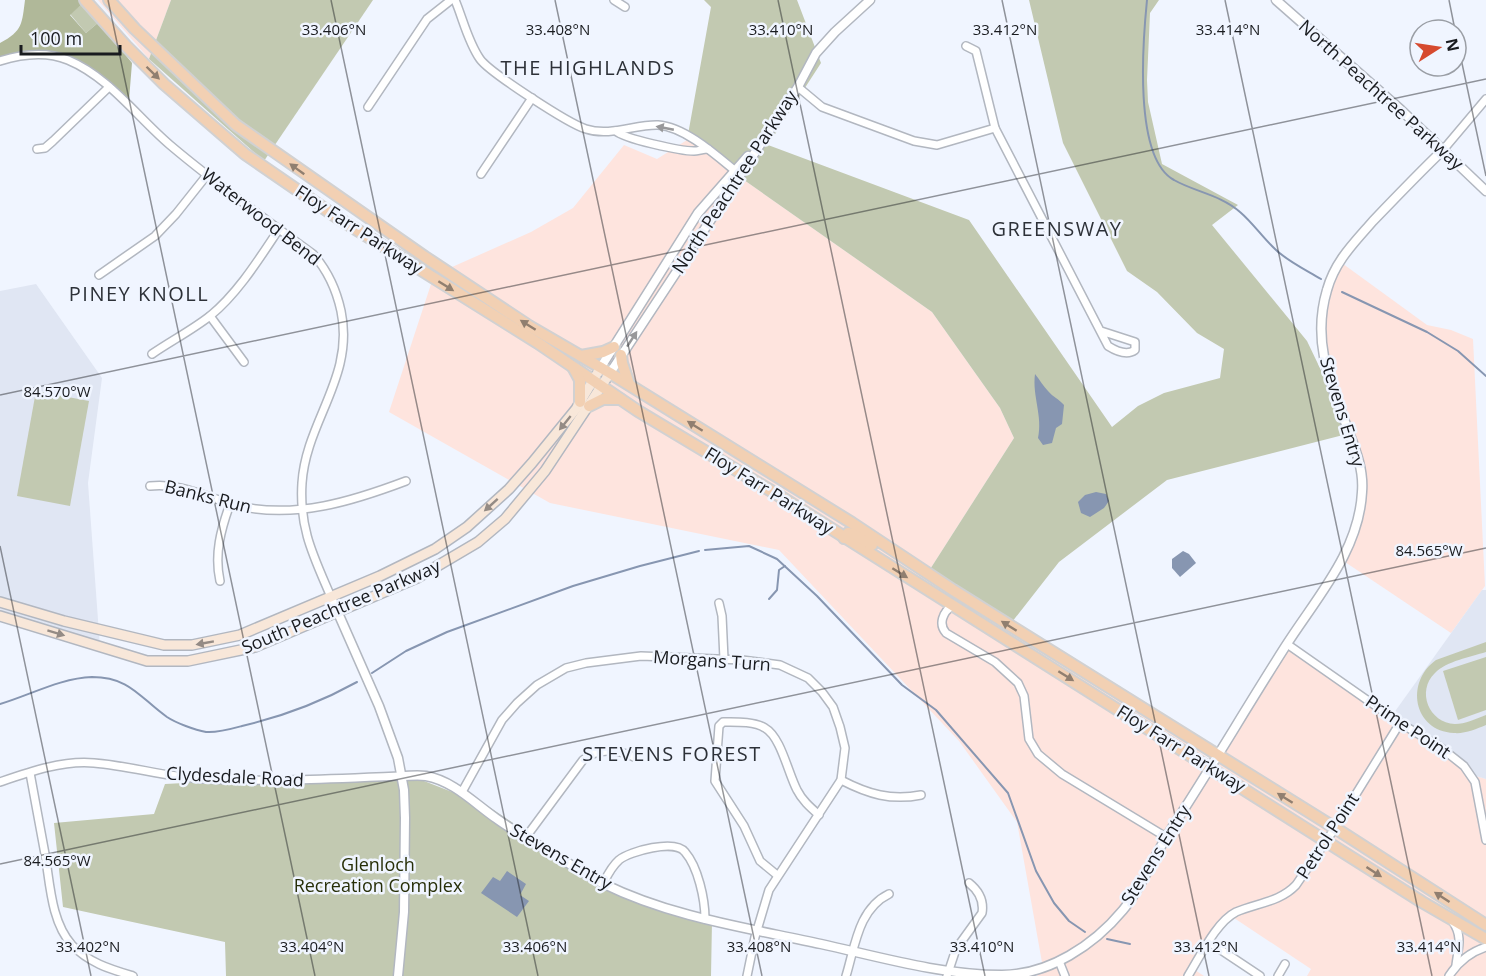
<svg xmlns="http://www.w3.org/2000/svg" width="1486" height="976" font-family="'Open Sans',sans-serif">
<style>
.commercial{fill:#fee4de}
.built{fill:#e0e6f3}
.green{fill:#c2c9b1}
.forest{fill:#b0b899}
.water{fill:#8796b1}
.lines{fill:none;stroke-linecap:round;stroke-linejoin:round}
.stream{stroke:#8796b1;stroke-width:2}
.minor-casing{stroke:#b2b7c0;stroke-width:10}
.tertiary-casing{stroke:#b2b7c0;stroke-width:11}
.secondary-casing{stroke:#b2b7c0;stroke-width:12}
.primary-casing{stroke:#d1d1d2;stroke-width:14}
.minor{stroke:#fff;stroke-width:7}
.tertiary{stroke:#fff;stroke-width:8}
.secondary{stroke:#f8e7d9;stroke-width:9}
.primary{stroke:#f2d0b3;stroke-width:10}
.oneway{fill:#907f70}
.oneway2{fill:#98989a}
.oneway3{fill:#948b85}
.ticks{fill:none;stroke:#191b1f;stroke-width:1.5;stroke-opacity:0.45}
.labels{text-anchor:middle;stroke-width:5;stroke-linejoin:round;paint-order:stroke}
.street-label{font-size:18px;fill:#191b1f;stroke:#f0f5ff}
.park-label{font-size:18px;fill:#272f08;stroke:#f0f5ff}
.neighbourhood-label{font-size:20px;letter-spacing:1.5px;fill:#2d3138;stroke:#f0f5ff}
.ticks-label{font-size:15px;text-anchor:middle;fill:#191b1f;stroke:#f0f5ff;stroke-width:5;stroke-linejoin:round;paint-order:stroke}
</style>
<rect width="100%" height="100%" fill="#f0f5ff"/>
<g class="commercial">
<path d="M98 0H171L149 59Z"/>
<path d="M687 140 932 312 1000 408 1014 438 927 574 1120 691 1209 759 1271 675 1287 644 1476 776 1486 779V976H1307L1311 969 1228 914 1195 970 1204 976H1037L1043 968 1017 822 959 741 779 550 550 503 389 412 434 275 531 232 573 208 624 145 657 159Z"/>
<path d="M1339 261 1427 325 1451 330 1473 339 1485 586 1451 633 1342 560 1355 528 1360 469 1320 333Z"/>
</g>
<g class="built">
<path d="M36 284 102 378 88 483 100 647 0 617V291Z"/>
<path d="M1482 590H1486V779L1476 776 1391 717Z"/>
</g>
<g class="green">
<path d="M171 0H373L264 161 149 59Z"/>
<path d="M704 0H797L821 63 768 145 969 220 1112 427 1138 406 1164 393 1220 378 1224 349 1197 333 1157 292 1127 271 1063 143 1029 0H1159L1150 13 1147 80 1148 102 1162 164 1238 205 1212 225 1307 341 1351 433 1167 480 1059 562 1012 622 927 574 1014 438 1000 408 932 312 687 140 711 7Z"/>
<path d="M82 4 99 22 86 33 70 14Z"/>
<path d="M36 391 89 401 70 506 17 496Z"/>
<path d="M1486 642V652C1470 657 1447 661 1435 673 1416 691 1429 723 1455 724 1465 724 1476 719 1486 715V725C1476 729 1465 734 1454 733 1413 731 1405 682 1436 660Z"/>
<path d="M1486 657V710L1458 720 1443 671Z"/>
<path d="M401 772 488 806 597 880 712 921 711 976H226L225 942 63 907 54 823 154 814 165 784Z"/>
</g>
<path class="forest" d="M25 0H79L82 4 70 15 86 33 99 22 132 63 129 100 82 65 54 54 0 59V43C23 31 22 23 25 0Z"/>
<g class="water">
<path d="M1035 374C1040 380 1043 386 1048 391 1053 397 1059 399 1064 405L1062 424 1056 428 1052 443 1043 445 1038 438C1043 416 1032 396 1035 374Z"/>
<path d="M1096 492 1106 494 1109 501 1104 508 1090 517 1081 513 1078 502 1085 495Z"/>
<path d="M1183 551 1189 554 1196 563 1180 577 1172 568V559Z"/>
<path d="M507 871 526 884 520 895 529 901 517 917 481 893 493 877 500 881Z"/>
</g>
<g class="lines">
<g class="stream">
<path d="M1147 0C1143 40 1133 158 1174 180 1195 192 1221 195 1240 212 1253 223 1262 237 1275 249 1287 261 1306 270 1321 279"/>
<path d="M1342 292 1427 332 1458 351 1486 376"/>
<path d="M705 550 749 546 777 559 817 596 902 685 936 710 1008 793 1036 871 1054 903 1069 921 1085 932"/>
<path d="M769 599 777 590 779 570 785 566"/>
<path d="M372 673 406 651 447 632 573 586 640 566 699 551"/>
<path d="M0 704C30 695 61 678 92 677 130 677 140 698 167 717 176 723 195 730 206 732 217 733 231 729 242 726 285 716 319 703 357 682"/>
<path d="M1107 939 1130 944"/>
</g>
<defs>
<g id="minor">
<path d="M455 0C463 19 468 42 480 59 489 72 569 124 586 129 610 137 636 124 658 125 686 127 718 157 739 174"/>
<path d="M614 0 625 7"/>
<path d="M966 46 976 51 995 128 1108 346C1116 351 1127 356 1135 350V342L1101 331"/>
<path d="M0 61C22 54 46 51 68 60 109 77 137 117 170 145 216 184 265 219 313 254 328 271 336 288 341 311 355 377 306 421 302 483 299 529 314 557 331 597"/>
<path d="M798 87 822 107 914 141 937 145 995 128"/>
<path d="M368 107 427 19 451 0"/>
<path d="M616 131C624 139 681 151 694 151 698 151 703 149 708 149"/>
<path d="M37 149 45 148 53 141 109 87"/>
<path d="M1443 150 1486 99"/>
<path d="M481 174 532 98"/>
<path d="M99 275 155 236 176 214 207 175"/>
<path d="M210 316 244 362"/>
<path d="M152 354C171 341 192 330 210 316 238 293 259 259 279 229"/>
<path d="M150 486C181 482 210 499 239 506 296 519 353 501 406 481"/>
<path d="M220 581C214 554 221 529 230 504"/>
<path d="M719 603 722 616 724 659"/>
<path d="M952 606C943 612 938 624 946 633L995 662 1018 683 1024 696 1029 739 1038 754 1062 774 1166 837"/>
<path d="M1287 644 1400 723 1440 747 1464 766 1475 782 1486 840"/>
<path d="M30 773C35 800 40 827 45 854 50 883 51 922 72 945 89 963 110 969 133 976"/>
<path d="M841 780C868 794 891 801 921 795"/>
<path d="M0 782C29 772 63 760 94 763 131 766 166 777 203 779 270 782 335 779 401 776"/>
<path d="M462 792 502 720 517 703 537 685 566 668 586 663 641 656 742 660 780 665 808 678 822 692 833 707 840 727 845 748 841 780 769 890 755 937 747 976"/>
<path d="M526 837 583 760C597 748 618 749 634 757"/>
<path d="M777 875 760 861 744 826 715 781 719 726 723 722C735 722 754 721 765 728 781 737 788 773 797 790 802 800 810 807 819 815"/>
<path d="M603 884C607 876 611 867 619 860 630 851 675 839 685 852 698 867 705 899 705 919"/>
<path d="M1453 922C1463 937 1458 948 1456 965"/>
<path d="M1209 942 1260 976"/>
<path d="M1059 961 1065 976"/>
<path d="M846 976C855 947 858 909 889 894"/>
<path d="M947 976 956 949 982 913C984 901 979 891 969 883"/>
<path d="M1188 976C1200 957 1216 922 1236 912 1257 903 1280 902 1296 885L1335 828 1400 723"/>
<path d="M1278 976 1285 964"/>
<path d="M1449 976C1458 962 1470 952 1486 947"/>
</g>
<g id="tertiary">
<path d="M1276 0 1401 110 1486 191"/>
<path d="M601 367 698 213 748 156"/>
<path d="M610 373 798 87 816 53 835 32 870 0"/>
<path d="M331 597 379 706 398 758 404 790 405 818 404 912 398 976"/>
<path d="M401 776C409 776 418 775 426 776 454 781 475 804 497 819 515 832 535 843 554 854 570 864 587 876 604 884 671 917 748 928 821 944 880 957 941 975 1002 975 1049 975 1094 945 1123 910 1142 887 1154 856 1170 831 1210 770 1246 708 1285 647 1316 598 1359 552 1362 492 1364 469 1355 448 1347 427 1329 380 1312 340 1327 290 1335 261 1354 243 1373 221 1396 197 1419 173 1443 150"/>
</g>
<g id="secondary">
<path d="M0 602 64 621 164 645H192L240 635 380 576 435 549 467 527 509 489 532 463 576 409 601 367"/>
<path d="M0 616 147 661H188L255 647 417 578 478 542 505 519 545 471 610 373"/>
</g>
<g id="primary">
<path d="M85 0 126 46 164 84 245 154 338 218 538 343 638 411 778 495 1422 902 1486 939"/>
<path d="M109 0 135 29 236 125 425 257 529 326 610 373 852 523 953 590 1335 828 1486 925"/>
<path d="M621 355 622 363 629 384"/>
<path d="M581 356 603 352 614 347"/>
<path d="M573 367 580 380V402"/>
<path d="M589 406 603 399H620"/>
<path d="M844 538 848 533 853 534 872 545"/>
</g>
</defs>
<use href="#minor" class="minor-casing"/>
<use href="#tertiary" class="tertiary-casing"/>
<use href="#secondary" class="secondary-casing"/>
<use href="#primary" class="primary-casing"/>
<use href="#minor" class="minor"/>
<use href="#tertiary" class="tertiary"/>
<use href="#secondary" class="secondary"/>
<use href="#primary" class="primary"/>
</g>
<defs><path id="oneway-solid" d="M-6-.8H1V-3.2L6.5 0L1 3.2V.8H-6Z" transform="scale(1.5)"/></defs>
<g class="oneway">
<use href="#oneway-solid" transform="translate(153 73) rotate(44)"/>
<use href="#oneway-solid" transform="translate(297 169) rotate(-144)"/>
<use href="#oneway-solid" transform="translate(446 286) rotate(32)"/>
<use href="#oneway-solid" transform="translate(528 325) rotate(-148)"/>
<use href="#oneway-solid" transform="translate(695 426) rotate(-148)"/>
<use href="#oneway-solid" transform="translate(900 573) rotate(32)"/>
<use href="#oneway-solid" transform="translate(1009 626) rotate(-148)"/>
<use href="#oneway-solid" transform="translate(1066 676) rotate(32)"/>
<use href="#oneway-solid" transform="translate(1285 798) rotate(-148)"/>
<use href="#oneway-solid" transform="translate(1374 872) rotate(33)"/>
<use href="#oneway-solid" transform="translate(1442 897) rotate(-147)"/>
</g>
<g class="oneway2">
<use href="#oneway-solid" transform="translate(665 128) rotate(-169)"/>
<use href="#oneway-solid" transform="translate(632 339) rotate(-57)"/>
</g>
<g class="oneway3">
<use href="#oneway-solid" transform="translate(565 423) rotate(129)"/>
<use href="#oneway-solid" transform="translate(491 505) rotate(138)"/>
<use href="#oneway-solid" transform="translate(56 633) rotate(17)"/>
<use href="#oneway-solid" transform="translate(205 643) rotate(170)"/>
</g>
<path class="ticks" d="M108 0 315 976M331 0 538 976M555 0 762 976M778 0 985 976M1002 0 1209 976M1225 0 1432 976M1449 0 1455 30M1456 35 1486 176M0 395 1486 79M0 546 91 976M0 864 1486 548"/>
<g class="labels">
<g class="street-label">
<text transform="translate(1381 95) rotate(42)" y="6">North Peachtree Parkway</text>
<text transform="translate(735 182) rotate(-57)" y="6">North Peachtree Parkway</text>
<text transform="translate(261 217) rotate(38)" y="6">Waterwood Bend</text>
<text transform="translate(359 230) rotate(33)" y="6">Floy Farr Parkway</text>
<text transform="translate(1342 412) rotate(73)" y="6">Stevens Entry</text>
<text transform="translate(769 491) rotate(32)" y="6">Floy Farr Parkway</text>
<text transform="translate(208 497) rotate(14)" y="6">Banks Run</text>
<text transform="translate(341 607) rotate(-23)" y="6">South Peachtree Parkway</text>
<text transform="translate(712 661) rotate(4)" y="6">Morgans Turn</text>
<text transform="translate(1408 727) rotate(34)" y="6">Prime Point</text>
<text transform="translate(1181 749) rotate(32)" y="6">Floy Farr Parkway</text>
<text transform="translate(235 777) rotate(3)" y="6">Clydesdale Road</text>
<text transform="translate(1328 836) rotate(-57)" y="6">Petrol Point</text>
<text transform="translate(1156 855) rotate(-58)" y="6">Stevens Entry</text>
<text transform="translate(561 857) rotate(30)" y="6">Stevens Entry</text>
</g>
<g class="park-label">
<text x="378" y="871">Glenloch<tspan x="378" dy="21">Recreation Complex</tspan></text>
</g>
<g class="neighbourhood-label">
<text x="588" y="75">THE HIGHLANDS</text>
<text x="1057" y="236">GREENSWAY</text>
<text x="139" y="301">PINEY KNOLL</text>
<text x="672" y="761">STEVENS FOREST</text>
</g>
</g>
<g class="ticks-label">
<text x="334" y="35">33.406°N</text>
<text x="558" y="35">33.408°N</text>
<text x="781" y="35">33.410°N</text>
<text x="1005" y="35">33.412°N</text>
<text x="1228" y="35">33.414°N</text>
<text x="57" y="397">84.570°W</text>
<text x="1429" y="556">84.565°W</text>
<text x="57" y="866">84.565°W</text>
<text x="88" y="952">33.402°N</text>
<text x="312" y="952">33.404°N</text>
<text x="535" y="952">33.406°N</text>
<text x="759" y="952">33.408°N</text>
<text x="982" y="952">33.410°N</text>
<text x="1206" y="952">33.412°N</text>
<text x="1429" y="952">33.414°N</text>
</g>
<g transform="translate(1438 48) rotate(78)"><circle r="28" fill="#f0f5ff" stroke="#9a9ea5" stroke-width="1.5"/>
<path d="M0-4.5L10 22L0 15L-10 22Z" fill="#d64a2f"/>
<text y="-9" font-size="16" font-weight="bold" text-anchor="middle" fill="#191b1f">N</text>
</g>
<path d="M21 45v9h99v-9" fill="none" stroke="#191b1f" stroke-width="3"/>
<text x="30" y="45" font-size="18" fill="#191b1f" stroke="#f0f5ff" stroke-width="4.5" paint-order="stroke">100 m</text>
</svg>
